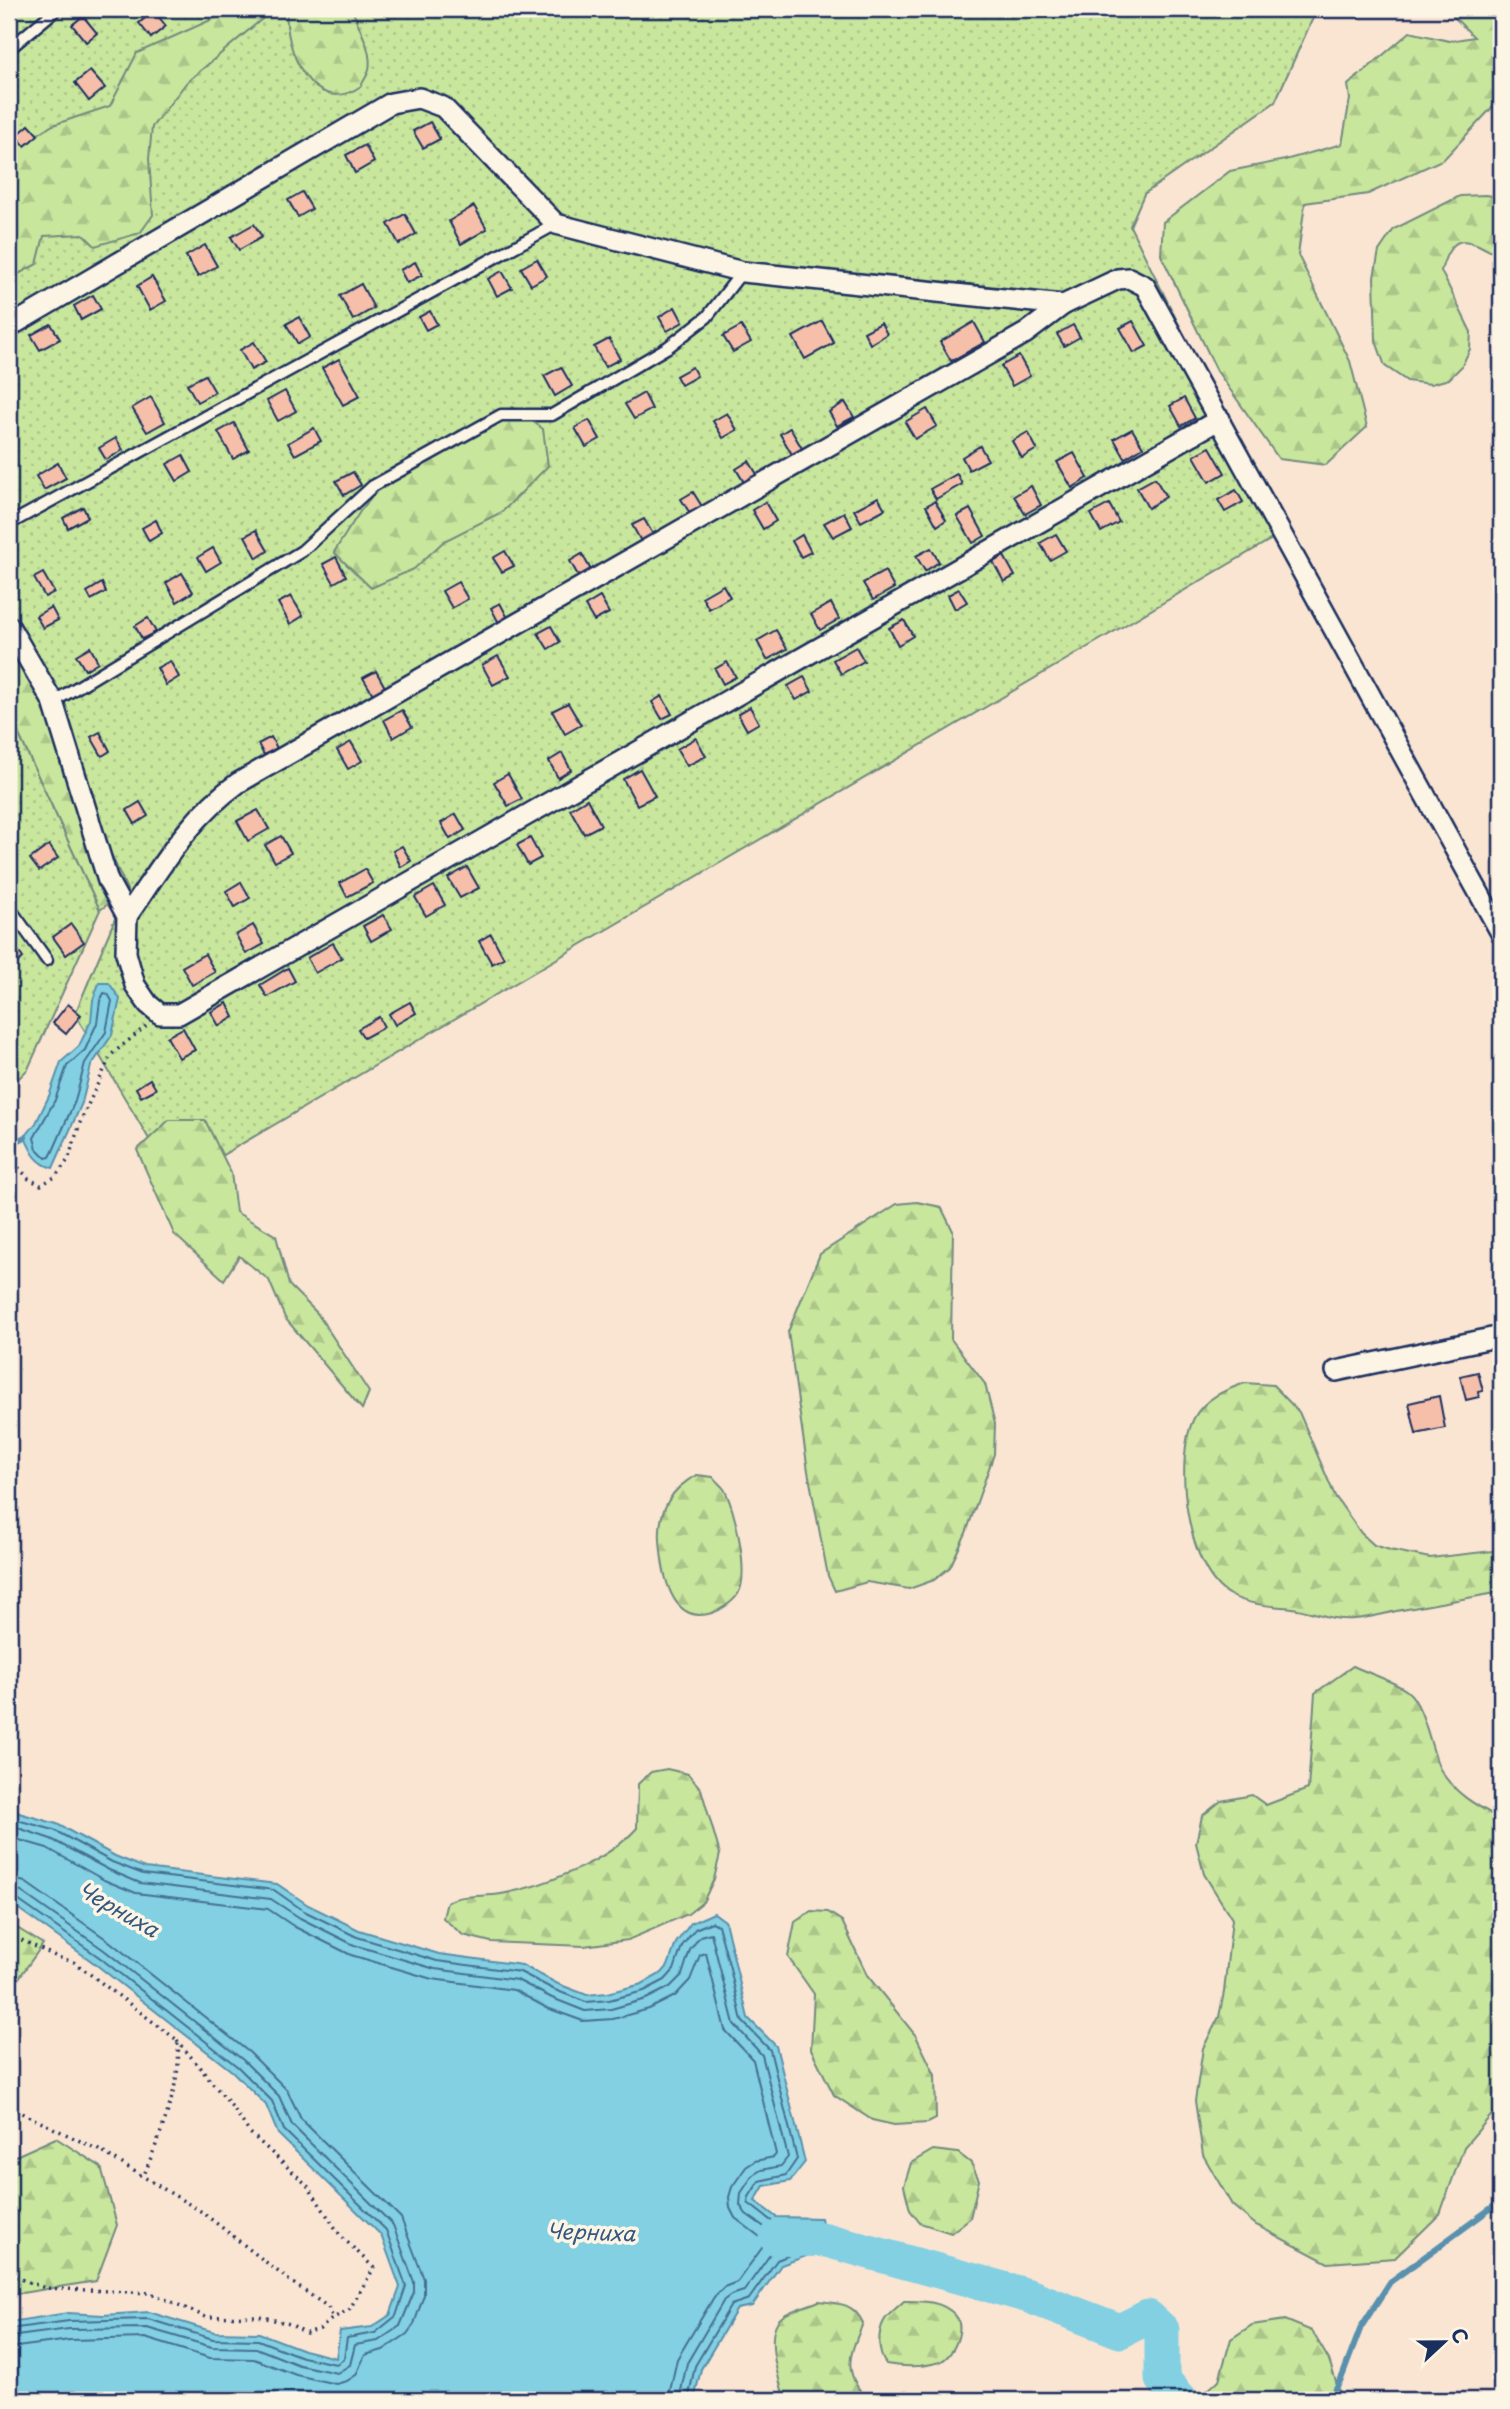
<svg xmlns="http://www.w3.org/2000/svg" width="1510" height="2409" font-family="'Playpen Sans',sans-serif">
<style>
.grass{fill:url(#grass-dots);stroke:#728a7e;stroke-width:2}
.forest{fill:url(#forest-firs);stroke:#728a7e;stroke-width:2}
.water{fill:#83d0e2;stroke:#5990ad;stroke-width:2}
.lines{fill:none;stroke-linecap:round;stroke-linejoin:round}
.shore{stroke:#456f93;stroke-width:2}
.stream{stroke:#5990ad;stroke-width:6}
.river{stroke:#83d0e2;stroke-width:35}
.building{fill:#f6bfaa;stroke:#1b2f5e;stroke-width:2}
.lane-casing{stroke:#1b2f5e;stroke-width:15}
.street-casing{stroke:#1b2f5e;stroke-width:24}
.path{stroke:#1b2f5e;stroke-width:3.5;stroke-dasharray:2 5;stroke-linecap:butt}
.lane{stroke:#fcf5e5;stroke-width:10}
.street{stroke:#fcf5e5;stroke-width:19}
.labels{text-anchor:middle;stroke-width:7;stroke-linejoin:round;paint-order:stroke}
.water-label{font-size:21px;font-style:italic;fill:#35577f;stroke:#fcf5e5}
</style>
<defs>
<pattern id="grass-dots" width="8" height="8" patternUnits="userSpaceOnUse" patternTransform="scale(1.75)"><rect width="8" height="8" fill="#c9e69d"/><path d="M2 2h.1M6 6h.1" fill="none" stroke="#acc68a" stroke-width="1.8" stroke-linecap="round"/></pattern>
<pattern id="forest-firs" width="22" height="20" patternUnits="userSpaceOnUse" patternTransform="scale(1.75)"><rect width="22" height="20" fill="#c9e69d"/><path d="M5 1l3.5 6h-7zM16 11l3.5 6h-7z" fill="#acc68a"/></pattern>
</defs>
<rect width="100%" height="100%" fill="#fae5d3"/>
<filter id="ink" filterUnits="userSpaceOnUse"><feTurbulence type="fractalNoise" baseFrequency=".0143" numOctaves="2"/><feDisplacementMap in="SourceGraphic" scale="14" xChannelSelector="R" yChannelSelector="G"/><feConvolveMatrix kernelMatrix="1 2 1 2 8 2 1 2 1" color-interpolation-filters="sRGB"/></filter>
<g filter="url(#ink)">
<g class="grass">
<path d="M9 9H1317L1275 102 1144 194 1130 226 1282 533 175 1183 75 1014 127 890 9 639Z"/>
<path d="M9 713 100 910 28 1069 9 1088Z"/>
</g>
<g class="forest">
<path d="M235 9H274L187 82 152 127 149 159 153 215 140 233 95 246 83 234 44 236 37 264 9 279V152L53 125 110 106 137 53Z"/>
<path d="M287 9H352C358 27 373 50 369 70 368 75 363 81 361 86 313 120 283 48 287 9Z"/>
<path d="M1450 9H1501V98L1444 159 1368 194 1305 203 1298 255 1350 361 1367 427 1326 465 1279 459 1217 371 1161 255 1163 222 1230 171 1285 160 1342 144 1350 99 1348 85 1410 32 1449 41 1474 37 1453 16Z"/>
<path d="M1485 195 1501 197V257C1471 241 1453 226 1441 271L1471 332 1470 349 1462 366 1449 379 1431 384 1407 381 1385 366 1376 341 1374 277 1379 251 1394 229 1460 196Z"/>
<path d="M513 407 543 429 548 466 502 512 444 541 414 569 371 588 334 552 361 510 390 476Z"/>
<path d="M9 639 42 698 127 890 100 910 9 713Z"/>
<path d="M169 1120H205L231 1173 236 1212 276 1236 289 1285 317 1313 369 1392 362 1409 285 1318 269 1280 239 1256 224 1280 174 1234 137 1150Z"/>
<path d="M917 1202 941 1207 953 1231 951 1339 985 1384 995 1424 994 1454 966 1533 950 1567 934 1580 909 1589 867 1582 835 1591 828 1576 808 1471 788 1332 820 1254 897 1204Z"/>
<path d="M1245 1383 1273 1385 1299 1412 1335 1496 1361 1533 1374 1545 1390 1550 1430 1558 1501 1550V1592C1468 1598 1435 1604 1402 1610 1386 1613 1370 1618 1354 1619 1332 1621 1313 1611 1292 1608 1271 1606 1248 1605 1230 1595 1186 1571 1173 1459 1194 1418 1205 1398 1225 1390 1245 1383Z"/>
<path d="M697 1475 713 1477C716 1481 721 1485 724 1489 735 1508 750 1575 738 1594 733 1602 721 1610 712 1613 670 1626 662 1571 660 1540 658 1511 671 1488 697 1475Z"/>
<path d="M1353 1666C1370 1674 1392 1680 1407 1691 1424 1703 1431 1751 1440 1769 1454 1794 1477 1806 1501 1819V2104L1464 2147 1440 2214 1395 2258 1328 2263 1256 2225 1232 2205 1203 2155 1195 2101 1203 2048 1219 2017 1224 1992 1232 1919 1204 1874 1196 1843 1202 1816 1221 1801 1252 1795 1266 1805 1308 1789 1315 1693Z"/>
<path d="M667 1769 688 1774 701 1789 720 1854 714 1879 703 1902 688 1914 628 1940 584 1946 491 1942 463 1935 443 1918 447 1902C461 1894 484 1897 501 1894 545 1886 608 1861 637 1828L638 1784 651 1772Z"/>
<path d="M811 1911 828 1912 842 1921 867 1975 916 2036 935 2075 936 2119 928 2123 894 2125 872 2120 834 2095 811 2049 814 1994 788 1957 795 1922Z"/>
<path d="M9 1923 43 1944 9 1992Z"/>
<path d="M56 2138 101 2167 117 2225 96 2281 9 2295V2159Z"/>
<path d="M933 2150 958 2153 971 2163 979 2180 970 2218 951 2233 920 2223 910 2210 904 2186 911 2163Z"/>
<path d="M819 2301C839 2303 854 2303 863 2323 849 2357 842 2370 867 2400H785C779 2380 762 2330 783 2316 793 2309 808 2306 819 2301Z"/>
<path d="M904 2301C921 2301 942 2300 955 2315 966 2328 954 2356 940 2362 921 2368 904 2367 886 2364 878 2354 877 2333 884 2321 888 2314 898 2307 904 2301Z"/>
<path d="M1285 2320 1312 2331 1329 2360 1342 2400H1197L1219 2380 1231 2339 1252 2325Z"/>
</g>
<g class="water">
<path d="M99 983H109L120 999 112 1035 91 1066 82 1103 53 1168C37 1164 31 1152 25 1137L36 1123 49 1096 61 1062 79 1046 91 1021 93 1000Z"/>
<path d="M9 1804 19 1813 57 1824 115 1856 145 1868 277 1884 308 1905 359 1930 439 1954 522 1965 558 1984 587 1995 607 1993 642 1984 662 1973 668 1966 676 1943 691 1923 714 1913 725 1921 748 2018 776 2046 805 2162 790 2181 764 2186 755 2201 776 2217 821 2218 826 2240 815 2253 781 2265 752 2306 737 2309 701 2369 694 2400H9V2322L68 2313 103 2315 149 2312 214 2332 259 2333 304 2350 336 2358 340 2331 372 2327 390 2315 400 2287 381 2235 278 2134 266 2105 233 2072 94 1963 9 1902Z"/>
</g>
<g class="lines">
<g class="shore">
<path d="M104 993 108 994 112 1001 106 1032 85 1063 75 1101 53 1151 50 1157 46 1158 37 1149 34 1138 55 1100 67 1066 85 1050 97 1023 100 1001Z"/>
<path d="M9 1814 17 1820 54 1830 112 1862 143 1874 274 1890 304 1911 357 1937 437 1961 520 1972 555 1990 586 2002 609 2000 644 1991 665 1980 674 1970 682 1946 695 1929 712 1922 718 1925 730 1968 742 2021 770 2050 797 2159 786 2175 759 2181 749 2197 748 2203 774 2223 814 2225 818 2237 810 2247 777 2260 749 2299 731 2305 695 2366 688 2400"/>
<path d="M9 1825 51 1839 109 1870 140 1883 271 1899 300 1918 354 1945 435 1969 517 1980 552 1998 585 2011 611 2009 646 1999 670 1987 682 1975 690 1950 700 1936 711 1933 734 2024 762 2055 788 2157 781 2166 761 2170 753 2175 741 2193 740 2205 746 2214 770 2231 803 2233 806 2237 804 2240 772 2252 744 2291 731 2295 724 2300 687 2363 679 2400"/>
<path d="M9 1837 47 1848 104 1880 136 1893 268 1909 295 1927 351 1955 432 1979 514 1990 547 2008 583 2021 613 2019 649 2009 675 1996 690 1980 700 1955 706 1953 725 2030 753 2060 776 2154 774 2157 755 2161 746 2167 732 2187 729 2197 730 2208 735 2218 764 2240 765 2244 737 2282 724 2287 714 2297 677 2359 668 2400"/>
<path d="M9 1878 25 1882 109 1941 250 2053 287 2090 301 2119 401 2218 424 2279V2295L414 2324 407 2334 383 2350 365 2355 356 2375 347 2381 336 2384 296 2375 254 2359 210 2358 145 2338 70 2340 9 2348"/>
<path d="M9 1888 20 1891 104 1950 243 2060 279 2096 292 2125 393 2225 414 2282V2292L400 2326 378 2341 355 2345 350 2365 337 2373 299 2365 256 2348 212 2347 147 2328 69 2329 9 2337"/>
<path d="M9 1897 15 1898 99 1957 238 2067 272 2101 284 2130 386 2230 406 2286 396 2316 375 2333 347 2338 344 2359 336 2364 302 2357 258 2340 213 2339 148 2319 69 2321 9 2329"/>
</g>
<g class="stream">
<path d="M9 1145 25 1137"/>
<path d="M1330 2400 1342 2377 1361 2327 1390 2282 1501 2201"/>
</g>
<path class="river" d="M777 2238 826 2240 1029 2296 1120 2331 1148 2317 1162 2330V2379L1181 2400"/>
</g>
<g class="building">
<path d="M154 11 166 26 151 38 139 23Z"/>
<path d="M83 16 97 33 86 42 72 25Z"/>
<path d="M90 71 105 88 89 101 75 83Z"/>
<path d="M430 122 440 139 423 148 413 131Z"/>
<path d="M29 125 38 135 25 146 16 136Z"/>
<path d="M365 145 374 162 355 173 346 155Z"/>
<path d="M302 192 312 209 298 217 288 200Z"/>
<path d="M474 206 487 229 461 244 449 221Z"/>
<path d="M405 214 416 234 399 244 388 224Z"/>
<path d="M254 224 262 237 239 250 231 237Z"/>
<path d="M205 245 217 266 198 277 186 256Z"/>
<path d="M537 259 547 276 531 285 521 268Z"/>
<path d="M415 262 422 275 407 283 400 270Z"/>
<path d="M502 271 512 288 497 296 488 279Z"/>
<path d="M152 277 166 301 150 310 137 286Z"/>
<path d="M361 284 374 308 353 320 340 296Z"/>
<path d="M93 295 101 309 81 320 74 306Z"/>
<path d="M675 307 683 322 667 331 659 317Z"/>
<path d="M430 311 437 324 426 330 419 317Z"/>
<path d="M299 317 310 337 298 344 286 324Z"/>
<path d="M822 321 834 343 805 359 793 337Z"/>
<path d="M1133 321 1147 346 1134 353 1120 328Z"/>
<path d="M974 322 985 342 951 361 940 342Z"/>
<path d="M881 323 887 334 870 344 864 332Z"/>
<path d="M51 324 60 339 40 350 31 335Z"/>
<path d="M1073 325 1080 337 1064 346 1057 334Z"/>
<path d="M741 326 751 342 733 352 723 336Z"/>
<path d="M609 339 620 359 605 367 594 347Z"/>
<path d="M254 342 266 362 251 370 240 350Z"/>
<path d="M1019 356 1030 376 1012 386 1001 366Z"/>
<path d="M339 359 360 396 343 405 322 368Z"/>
<path d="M561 367 572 386 555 396 544 376Z"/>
<path d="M692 367 697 376 681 385 676 376Z"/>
<path d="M205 375 215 392 197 402 187 384Z"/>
<path d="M285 391 296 411 278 421 267 401Z"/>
<path d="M644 393 652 409 634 419 625 404Z"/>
<path d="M151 397 165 422 147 432 132 408Z"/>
<path d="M1184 398 1195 418 1181 426 1170 406Z"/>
<path d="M845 402 854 417 837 426 829 412Z"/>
<path d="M927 409 937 426 915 439 905 422Z"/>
<path d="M727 413 737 430 723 438 713 421Z"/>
<path d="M589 420 600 439 586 447 575 428Z"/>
<path d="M234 423 249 450 233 459 218 432Z"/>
<path d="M314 428 321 441 295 455 288 443Z"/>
<path d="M790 428 803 450 793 456 780 434Z"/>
<path d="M1132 429 1143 447 1125 458 1114 439Z"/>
<path d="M1028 432 1037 449 1022 458 1012 441Z"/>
<path d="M116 438 123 450 106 460 99 448Z"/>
<path d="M980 446 988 460 969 470 962 457Z"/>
<path d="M1210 447 1225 473 1209 482 1194 456Z"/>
<path d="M1074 453 1088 478 1072 488 1057 462Z"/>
<path d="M183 455 192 472 177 481 167 464Z"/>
<path d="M749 461 758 476 745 484 736 469Z"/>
<path d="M58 463 66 478 44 490 36 476Z"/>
<path d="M353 472 361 485 344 495 336 481Z"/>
<path d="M957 474 962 484 936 499 930 489Z"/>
<path d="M1155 478 1166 497 1148 508 1137 488Z"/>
<path d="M1031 486 1041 505 1025 514 1014 496Z"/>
<path d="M1236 490 1243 502 1225 512 1218 500Z"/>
<path d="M693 492 703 508 691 515 681 499Z"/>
<path d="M878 497 885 509 861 522 854 510Z"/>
<path d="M935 501 946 520 937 526 926 506Z"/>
<path d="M765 502 776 521 763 529 752 510Z"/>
<path d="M1109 504 1119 522 1101 532 1091 514Z"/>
<path d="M83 507 88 517 68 528 63 518Z"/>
<path d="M970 509 985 536 973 543 957 516Z"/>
<path d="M844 512 852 527 833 537 824 523Z"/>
<path d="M644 519 654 536 642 543 632 525Z"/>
<path d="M156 520 162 533 149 541 142 528Z"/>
<path d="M256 530 268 551 257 558 245 536Z"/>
<path d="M1056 534 1066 551 1050 560 1040 543Z"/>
<path d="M802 535 811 552 801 557 792 541Z"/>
<path d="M213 548 221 562 206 571 198 557Z"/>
<path d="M931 548 939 562 925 571 916 556Z"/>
<path d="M505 551 514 566 502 572 493 558Z"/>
<path d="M582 554 592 572 580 579 570 561Z"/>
<path d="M1004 556 1015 576 1004 582 993 562Z"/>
<path d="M336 557 346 576 334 583 323 564Z"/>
<path d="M885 571 894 588 873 600 863 583Z"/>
<path d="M43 573 54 592 45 597 34 578Z"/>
<path d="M182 573 193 592 177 602 166 583Z"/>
<path d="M458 582 468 599 452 608 442 591Z"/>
<path d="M102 583 106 592 91 600 87 592Z"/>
<path d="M723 585 730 597 709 609 702 597Z"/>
<path d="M959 589 967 602 955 609 948 595Z"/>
<path d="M291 596 303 616 290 624 278 603Z"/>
<path d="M600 597 609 613 594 621 585 606Z"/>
<path d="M500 603 509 620 500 625 491 608Z"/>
<path d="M831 603 839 619 820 630 811 614Z"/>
<path d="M51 607 58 620 43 628 36 616Z"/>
<path d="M148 618 156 632 142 639 135 626Z"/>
<path d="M904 620 913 636 898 645 889 628Z"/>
<path d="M551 626 560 642 548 649 538 633Z"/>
<path d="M776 630 787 649 767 660 757 641Z"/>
<path d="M90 647 98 662 85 670 76 655Z"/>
<path d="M856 647 864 661 841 674 833 660Z"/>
<path d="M498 656 510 676 493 685 482 665Z"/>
<path d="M170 661 179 677 166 685 157 668Z"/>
<path d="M727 662 736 677 723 684 715 669Z"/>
<path d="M376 671 386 689 374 696 363 678Z"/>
<path d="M804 677 812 691 796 700 788 686Z"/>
<path d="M662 696 672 714 662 719 652 702Z"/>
<path d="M568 703 581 725 565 734 552 711Z"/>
<path d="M750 707 759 723 747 730 738 714Z"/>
<path d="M402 710 412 727 393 738 384 720Z"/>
<path d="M100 732 110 751 102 756 91 737Z"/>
<path d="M271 737 277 748 264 755 258 744Z"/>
<path d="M696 738 706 756 687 766 677 749Z"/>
<path d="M351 742 362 761 348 769 337 750Z"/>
<path d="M562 753 571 770 558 778 549 761Z"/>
<path d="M640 769 655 796 637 805 623 779Z"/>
<path d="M508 774 522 799 508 806 494 782Z"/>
<path d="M587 799 601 825 584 834 570 809Z"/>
<path d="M140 802 148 816 135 824 127 810Z"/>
<path d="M258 810 269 829 248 841 237 821Z"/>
<path d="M456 814 465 830 450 839 441 823Z"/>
<path d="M281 836 291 853 275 862 265 845Z"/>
<path d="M530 838 541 858 528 865 517 845Z"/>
<path d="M49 845 58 858 39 871 30 859Z"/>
<path d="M402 846 411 861 401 867 393 851Z"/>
<path d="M467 867 479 888 460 898 448 878Z"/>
<path d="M365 869 373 883 347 897 340 883Z"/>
<path d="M241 882 250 898 235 907 226 891Z"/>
<path d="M434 886 445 905 426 916 415 897Z"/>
<path d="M383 915 392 929 371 941 363 926Z"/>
<path d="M71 924 84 942 66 955 53 937Z"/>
<path d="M253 925 264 944 246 954 236 935Z"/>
<path d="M491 934 504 958 492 964 479 941Z"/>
<path d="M11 941 23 958 9 969V942Z"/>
<path d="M333 943 342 958 315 973 307 958Z"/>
<path d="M205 954 215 972 192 985 182 967Z"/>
<path d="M288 968 295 981 267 997 260 985Z"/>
<path d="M410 1002 416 1013 395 1025 389 1014Z"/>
<path d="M227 1003 234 1017 219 1026 211 1012Z"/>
<path d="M68 1004 81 1015 66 1034 53 1023Z"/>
<path d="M379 1017 384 1027 364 1038 358 1029Z"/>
<path d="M183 1028 195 1050 179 1058 167 1037Z"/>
<path d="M150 1079 156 1089 141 1097 136 1088Z"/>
<path d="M1478 1372 1483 1391 1478 1392 1479 1397 1466 1400 1460 1376Z"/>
<path d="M1439 1396 1445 1428 1416 1434 1409 1403Z"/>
</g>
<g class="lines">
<defs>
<g id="lane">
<path d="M9 49 57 9"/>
<path d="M9 524 556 224"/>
<path d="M53 702 302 551 373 486 501 415H552L668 347 707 317 742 272"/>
<path d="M9 907 47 960"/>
</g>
<g id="street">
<path d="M9 327 391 103 419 98 443 107 556 224 743 272 1063 305 1118 279 1129 278 1145 286 1501 933"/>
<path d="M9 626 53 702 108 881 127 916 126 953 135 985 148 1004 160 1014H179L1220 419"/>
<path d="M127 916C162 866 188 819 238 783L1026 333 1063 305"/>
<path d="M1336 1371 1501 1336"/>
</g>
</defs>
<use href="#lane" class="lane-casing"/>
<use href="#street" class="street-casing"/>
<g class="path">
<path d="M9 1157 29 1179 41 1185 55 1177 68 1160 81 1120 111 1055 146 1026"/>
<path d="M9 1934 57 1957 74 1962 177 2040C185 2077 158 2140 144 2175"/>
<path d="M177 2040 234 2109 249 2132 307 2185 340 2235 374 2268 349 2310 333 2318"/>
<path d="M9 2107 99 2150 202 2212 290 2281 328 2307 333 2318 320 2329 306 2333 290 2324 259 2316 206 2317 151 2293 45 2288 9 2275"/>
</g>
<use href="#lane" class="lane"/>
<use href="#street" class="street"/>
</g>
</g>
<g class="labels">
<g class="water-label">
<text transform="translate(118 1910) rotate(30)" y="7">Черниха</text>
<text transform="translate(591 2233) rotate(2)" y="7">Черниха</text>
</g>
</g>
<rect width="1510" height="2409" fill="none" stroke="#fcf5e5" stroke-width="35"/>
<rect x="18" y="18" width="1475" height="2374" fill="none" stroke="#1b2f5e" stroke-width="2.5" filter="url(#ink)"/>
<g transform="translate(1444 2342) rotate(68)" stroke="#fcf5e5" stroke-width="5" paint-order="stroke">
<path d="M0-5L12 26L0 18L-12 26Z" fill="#1b2f5e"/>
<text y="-10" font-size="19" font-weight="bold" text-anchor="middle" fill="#1b2f5e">С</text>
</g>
</svg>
